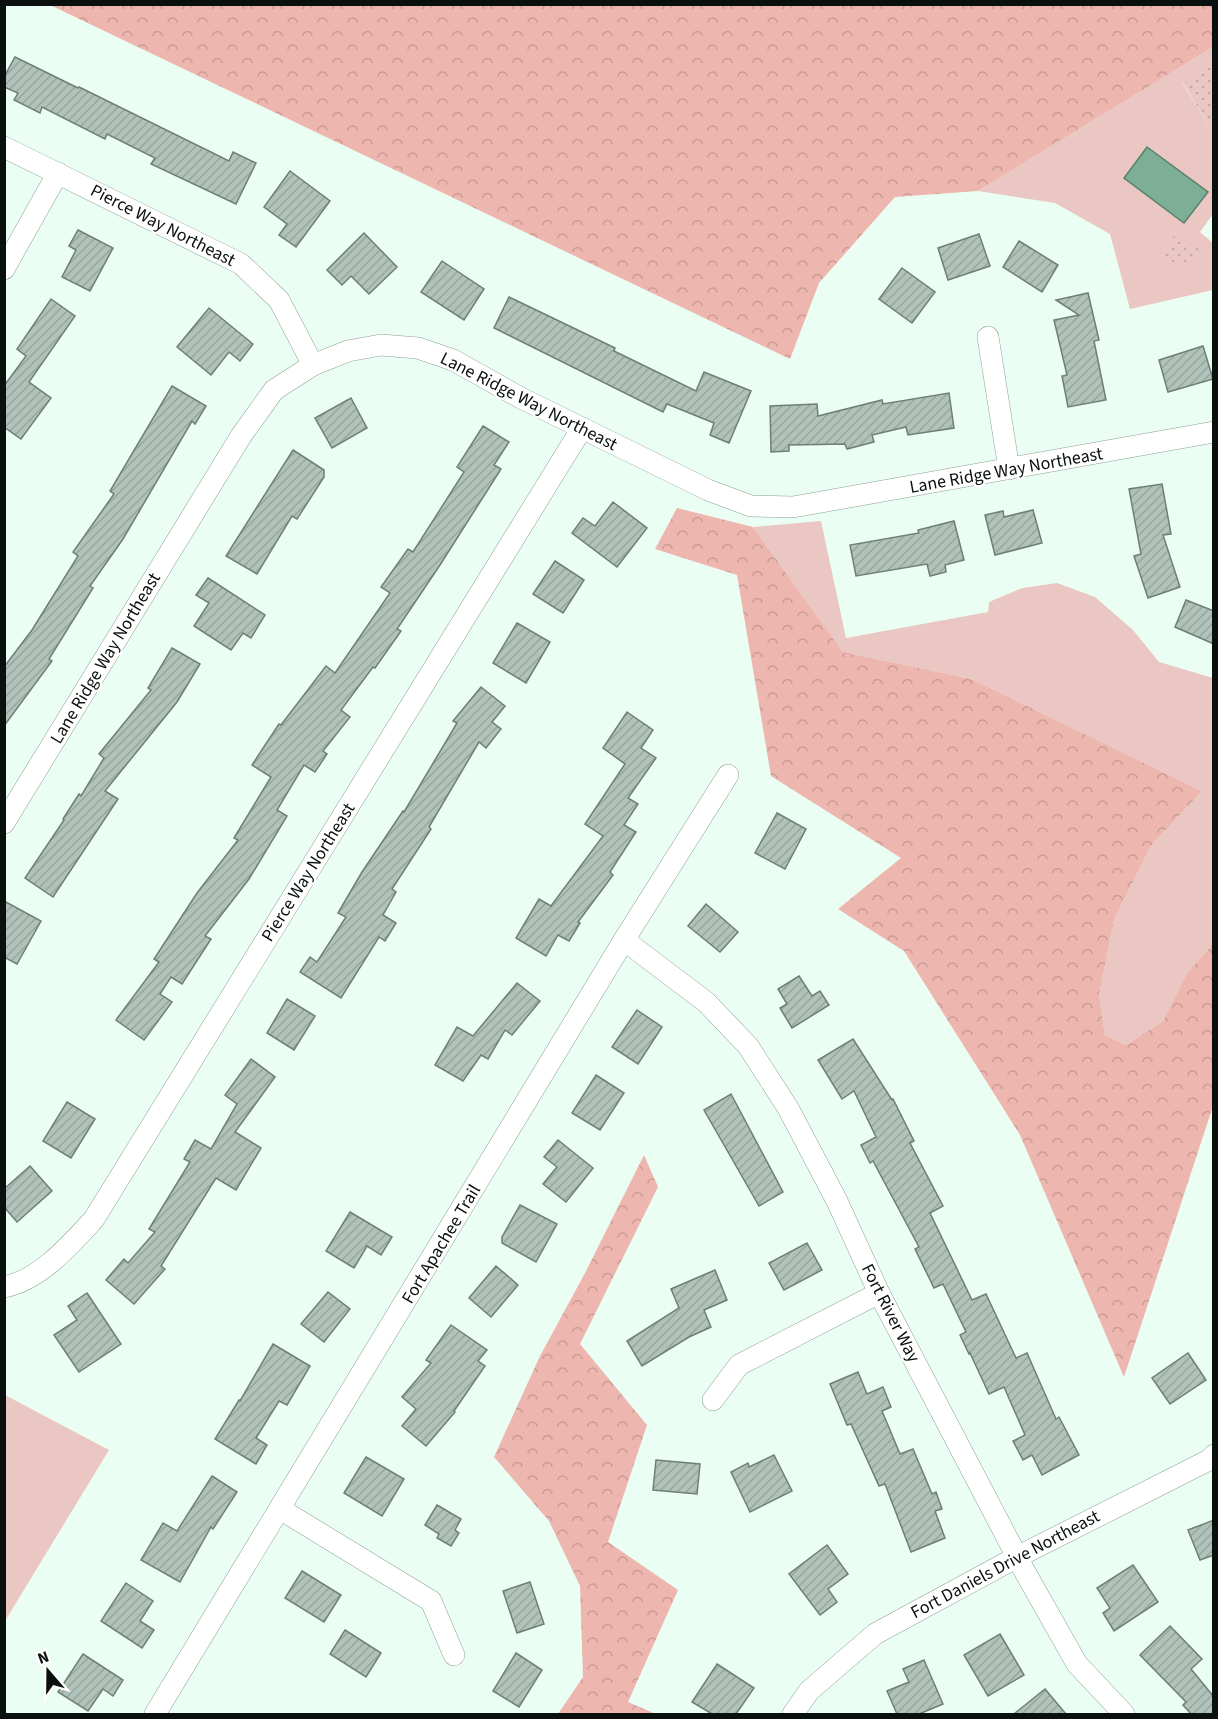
<svg xmlns="http://www.w3.org/2000/svg" width="1218" height="1719" font-family="'Source Sans 3',sans-serif">
<style>
.grass{fill:#eac7c2}
.forest{fill:url(#forest-crowns)}
.park{fill:url(#park-dots)}
.water{fill:#7caf95;stroke:#5a7f6c;stroke-width:1.5}
.building{fill:url(#building-hatch);stroke:#6e7f76;stroke-width:1.5}
.lines{fill:none;stroke-linecap:round;stroke-linejoin:round}
.minor-casing{stroke:#8ea096;stroke-width:22}
.minor{stroke:#fff;stroke-width:21}
.labels{text-anchor:middle;stroke-width:4.5;stroke-linejoin:round;paint-order:stroke}
.street-label{font-size:18px;fill:#0a100d;stroke:#fff}
</style>
<defs>
<pattern id="forest-crowns" width="20" height="18" patternUnits="userSpaceOnUse" patternTransform="scale(1.5)"><rect width="20" height="18" fill="#edb6ae"/><path d="M2 6a3 3 0 1 1 6 0M12 15a3 3 0 1 1 6 0" fill="none" stroke="#ca9b94"/></pattern>
<pattern id="park-dots" width="8" height="8" patternUnits="userSpaceOnUse" patternTransform="scale(1.5)"><rect width="8" height="8" fill="#eac7c2"/><path d="M2 2h.1M6 6h.1" fill="none" stroke="#c7aaa6" stroke-width="1.8" stroke-linecap="round"/></pattern>
<pattern id="building-hatch" width="6" height="6" patternUnits="userSpaceOnUse" patternTransform="scale(1.5)"><rect width="6" height="6" fill="#b0c2b9"/><path d="M-1 1l2-2M0 6l6-6M5 7l2-2" fill="none" stroke="#96a69e"/></pattern>
</defs>
<rect width="100%" height="100%" fill="#ebfef3"/>
<g class="grass">
<path d="M1213 47V65L1183 84 1213 132V214L1200 232 1213 243V290L1130 309 1110 234 1055 203 978 191Z"/>
<path d="M821 521 846 638 988 612 989 602 1022 588 1057 583 1095 597 1133 630 1159 662 1213 678V944L1187 973 1163 1021 1126 1045 1105 1035 1099 995 1114 920 1151 846 1202 791 972 679 843 652 753 527Z"/>
<path d="M5 1395 109 1450 5 1621Z"/>
</g>
<g class="forest">
<path d="M1213 4V47L978 191 895 197 819 283 790 359 50 5Z"/>
<path d="M677 508 753 527 843 652 972 679 1202 791 1151 846 1114 920 1099 995 1105 1035 1126 1045 1163 1021 1187 973 1213 944V1106L1124 1377 1020 1135 904 951 838 909 901 858 771 776 737 575 655 549Z"/>
<path d="M644 1155 658 1187 580 1344 647 1425 608 1542 678 1590 628 1702 656 1714H558L583 1677 580 1586 549 1521 494 1457 540 1356 585 1273Z"/>
</g>
<g class="park">
<path d="M1213 65V132L1183 83Z"/>
<path d="M1175 234 1201 250 1187 271 1162 255Z"/>
</g>
<path class="water" d="M1147 147 1208 192 1184 223 1124 178Z"/>
<g class="building">
<path d="M15 57 78 88 79 87 229 161 233 152 256 163 236 204 151 164 155 158 107 134 105 139 42 107 40 113 14 100 18 93 4 87V77Z"/>
<path d="M290 171 330 201 296 247 279 235 287 224 264 207Z"/>
<path d="M78 230 113 248 90 291 62 277 76 250 69 246Z"/>
<path d="M364 233 397 267 369 294 351 276 342 285 327 270Z"/>
<path d="M979 234 990 266 948 280 938 248Z"/>
<path d="M1019 241 1058 265 1042 292 1003 267Z"/>
<path d="M442 261 484 289 464 320 421 292Z"/>
<path d="M902 268 935 292 912 323 879 299Z"/>
<path d="M1088 293 1099 340 1094 341 1106 400 1068 407 1062 376 1067 375 1054 320 1079 315 1056 300Z"/>
<path d="M509 297 615 348 614 351 696 391 704 372 751 391 729 443 710 435 714 423 667 404 663 412 494 328Z"/>
<path d="M51 299 75 316 29 382 51 398 21 439 4 427V386L26 356 17 349Z"/>
<path d="M209 308 253 344 240 361 229 352 211 375 177 347Z"/>
<path d="M1203 346 1213 379 1168 392 1159 360Z"/>
<path d="M172 386 206 406 195 424 192 421 123 539 90 586 93 588 49 659 52 661 4 726V667L32 630 78 556 73 552 114 494 110 491Z"/>
<path d="M949 393 954 428 908 435 906 427 872 435 874 442 847 449 845 444 789 445V451L771 452 770 406 817 404 818 416 882 400 883 404Z"/>
<path d="M351 398 367 428 332 448 315 418Z"/>
<path d="M483 426 509 442 494 465 501 469 440 565 397 629 401 631 375 668 373 667 341 710 350 717 323 751 327 754 315 772 304 765 277 810 287 816 249 879 205 936 211 939 182 984 171 977 160 994 172 1002 144 1040 116 1020 159 962 154 959 197 893 238 840 234 838 271 777 252 765 279 724 281 725 326 666 335 673 390 593 381 587 408 549 413 552 464 472 457 467Z"/>
<path d="M293 450 324 470V477L297 519 292 516 257 574 226 556Z"/>
<path d="M1162 484 1171 534 1163 535 1180 587 1148 598 1134 556 1141 554 1129 489Z"/>
<path d="M613 502 647 528 617 567 572 533 583 518 595 526Z"/>
<path d="M1033 510 1042 543 995 555 985 515 1003 511 1004 517Z"/>
<path d="M954 521 964 560 945 565 946 572 930 576 927 564 856 576 850 545 919 533 918 530Z"/>
<path d="M555 561 584 580 563 613 533 594Z"/>
<path d="M208 578 265 615 251 638 243 633 231 650 194 626 209 603 196 595Z"/>
<path d="M1186 600 1214 611V644L1175 627Z"/>
<path d="M517 623 550 642 526 683 493 663Z"/>
<path d="M172 648 200 664 177 702 105 791 118 799 53 897 25 878 64 820 63 819 79 794 81 796 104 758 99 754 151 690 148 688Z"/>
<path d="M481 687 505 706 492 722 501 729 486 748 479 742 429 827 431 829 392 889 396 892 383 915 396 923 385 941 379 937 341 998 300 972 310 957 317 962 346 917 338 913 362 872 403 811 404 812 457 723 453 721Z"/>
<path d="M627 712 653 730 641 748 656 758 628 798 638 804 624 825 636 832 610 872 613 875 578 922 580 923 569 941 558 935 546 956 516 938 539 899 551 906 603 836 585 824 625 764 603 748Z"/>
<path d="M777 813 806 829 785 869 755 853Z"/>
<path d="M4 901 41 921 17 964 4 957Z"/>
<path d="M706 904 738 932 720 952 688 926Z"/>
<path d="M799 976 812 996 820 991 829 1005 792 1028 780 1008 787 1004 778 989Z"/>
<path d="M517 983 540 1001 512 1035 505 1030 488 1059 481 1055 463 1081 435 1065 457 1027 473 1036Z"/>
<path d="M287 999 315 1016 294 1050 267 1033Z"/>
<path d="M637 1010 662 1027 638 1064 612 1047Z"/>
<path d="M853 1039 892 1100 893 1099 914 1141 910 1143 943 1206 930 1213 972 1300 986 1294 1016 1358 1027 1353 1056 1419 1059 1417 1079 1455 1042 1475 1032 1455 1023 1460 1013 1441 1025 1435 1004 1387 989 1394 970 1353 969 1354 960 1335 966 1332 943 1284 934 1288 915 1249 919 1247 873 1161 870 1163 861 1145 876 1137 854 1091 842 1099 818 1060Z"/>
<path d="M251 1059 275 1077 235 1132 261 1148 236 1190 216 1178 161 1266 165 1269 134 1304 106 1280 124 1259 128 1263 155 1232 149 1229 190 1162 184 1159 195 1140 211 1149 237 1104 225 1095Z"/>
<path d="M596 1075 624 1093 600 1130 572 1113Z"/>
<path d="M731 1094 783 1192 759 1206 704 1110Z"/>
<path d="M67 1102 95 1119 71 1158 43 1141Z"/>
<path d="M558 1140 593 1168 566 1202 543 1184 557 1167 544 1157Z"/>
<path d="M30 1166 52 1191 17 1222 4 1207V1189Z"/>
<path d="M520 1205 557 1224 536 1262 502 1243V1237Z"/>
<path d="M350 1212 392 1237 381 1255 367 1246 354 1268 326 1251Z"/>
<path d="M807 1243 822 1270 784 1290 769 1263Z"/>
<path d="M496 1266 518 1285 491 1317 469 1298Z"/>
<path d="M715 1270 727 1300 704 1310 711 1327 689 1337 642 1366 627 1341 679 1308 671 1289Z"/>
<path d="M328 1292 350 1309 324 1342 301 1324Z"/>
<path d="M87 1293 121 1344 79 1372 54 1335 77 1320 68 1306Z"/>
<path d="M451 1325 487 1350 478 1361 485 1366 454 1411 455 1412 426 1446 402 1426 416 1409 402 1397 431 1363 426 1360Z"/>
<path d="M273 1344 310 1366 287 1405 279 1401 256 1438 267 1445 256 1464 215 1439 239 1400 240 1401Z"/>
<path d="M1188 1353 1206 1380 1170 1404 1152 1378Z"/>
<path d="M858 1372 867 1394 883 1387 891 1407 882 1411 900 1454 913 1449 932 1494 936 1492 942 1509 935 1511 945 1538 911 1552 885 1484 879 1486 851 1424 847 1425 830 1384Z"/>
<path d="M774 1455 792 1491 750 1512 731 1472 748 1463 749 1467Z"/>
<path d="M366 1457 404 1479 382 1516 344 1493Z"/>
<path d="M656 1460 700 1464 697 1494 653 1490Z"/>
<path d="M212 1476 237 1492 213 1529 211 1527 180 1582 141 1560 163 1523 177 1531Z"/>
<path d="M437 1505 461 1519 455 1530 459 1533 451 1546 437 1538 439 1534 425 1525Z"/>
<path d="M1214 1520V1555L1200 1560 1188 1530Z"/>
<path d="M827 1545 848 1574 828 1589 837 1602 820 1615 789 1574Z"/>
<path d="M1133 1565 1158 1602 1114 1631 1103 1613 1110 1608 1097 1588Z"/>
<path d="M302 1571 341 1595 324 1622 285 1598Z"/>
<path d="M530 1582 544 1624 517 1633 503 1591Z"/>
<path d="M126 1583 153 1601 140 1621 154 1630 142 1648 101 1621Z"/>
<path d="M1170 1626 1202 1659 1191 1669 1214 1697V1714H1191L1183 1705 1186 1702 1140 1655Z"/>
<path d="M345 1630 381 1653 366 1677 330 1654Z"/>
<path d="M1000 1634 1024 1675 988 1696 964 1655Z"/>
<path d="M516 1653 542 1670 519 1707 493 1691Z"/>
<path d="M83 1654 123 1680 113 1696 103 1689 88 1711 58 1692Z"/>
<path d="M924 1660 943 1704 919 1714H897L887 1691 909 1682 903 1669Z"/>
<path d="M717 1664 754 1688 736 1714H712L692 1702Z"/>
<path d="M1045 1689 1066 1714H1014Z"/>
</g>
<g class="lines">
<defs>
<g id="minor">
<path d="M4 147 241 264 279 300 313 365"/>
<path d="M4 269 58 173"/>
<path d="M988 337 1009 469"/>
<path d="M4 823 241 436 274 390 313 365 348 351 381 345 418 348 453 360 521 398 708 490 751 506 793 507 1214 432"/>
<path d="M624 940 706 1002 748 1046 788 1108 837 1201 879 1293 1025 1572 1077 1664 1124 1714"/>
<path d="M4 1287C40 1280 70 1245 94 1219L582 428"/>
<path d="M713 1400 739 1365 879 1293"/>
<path d="M280 1509 431 1601 454 1655"/>
<path d="M155 1714 624 940 728 775"/>
<path d="M793 1714 809 1691 875 1634 1017 1557 1209 1460 1214 1455"/>
</g>
</defs>
<use href="#minor" class="minor-casing"/>
<use href="#minor" class="minor"/>
</g>
<g class="labels">
<g class="street-label">
<text transform="translate(163 225) rotate(27)" y="6">Pierce Way Northeast</text>
<text transform="translate(529 401) rotate(27)" y="6">Lane Ridge Way Northeast</text>
<text transform="translate(1006 470) rotate(-10)" y="6">Lane Ridge Way Northeast</text>
<text transform="translate(105 658) rotate(-59)" y="6">Lane Ridge Way Northeast</text>
<text transform="translate(308 872) rotate(-58)" y="6">Pierce Way Northeast</text>
<text transform="translate(441 1244) rotate(-59)" y="6">Fort Apachee Trail</text>
<text transform="translate(891 1313) rotate(63)" y="6">Fort River Way</text>
<text transform="translate(1005 1564) rotate(-28)" y="6">Fort Daniels Drive Northeast</text>
</g>
</g>
<rect width="1218" height="1719" fill="none" stroke="#0a100d" stroke-width="12"/>
<g transform="translate(48 1671) rotate(340)" stroke="#ffffff" stroke-width="4.5" paint-order="stroke">
<path d="M0-4.5L10 22L0 15L-10 22Z" fill="#0a100d"/>
<text y="-9" font-size="16" font-weight="bold" text-anchor="middle" fill="#0a100d">N</text>
</g>
</svg>
